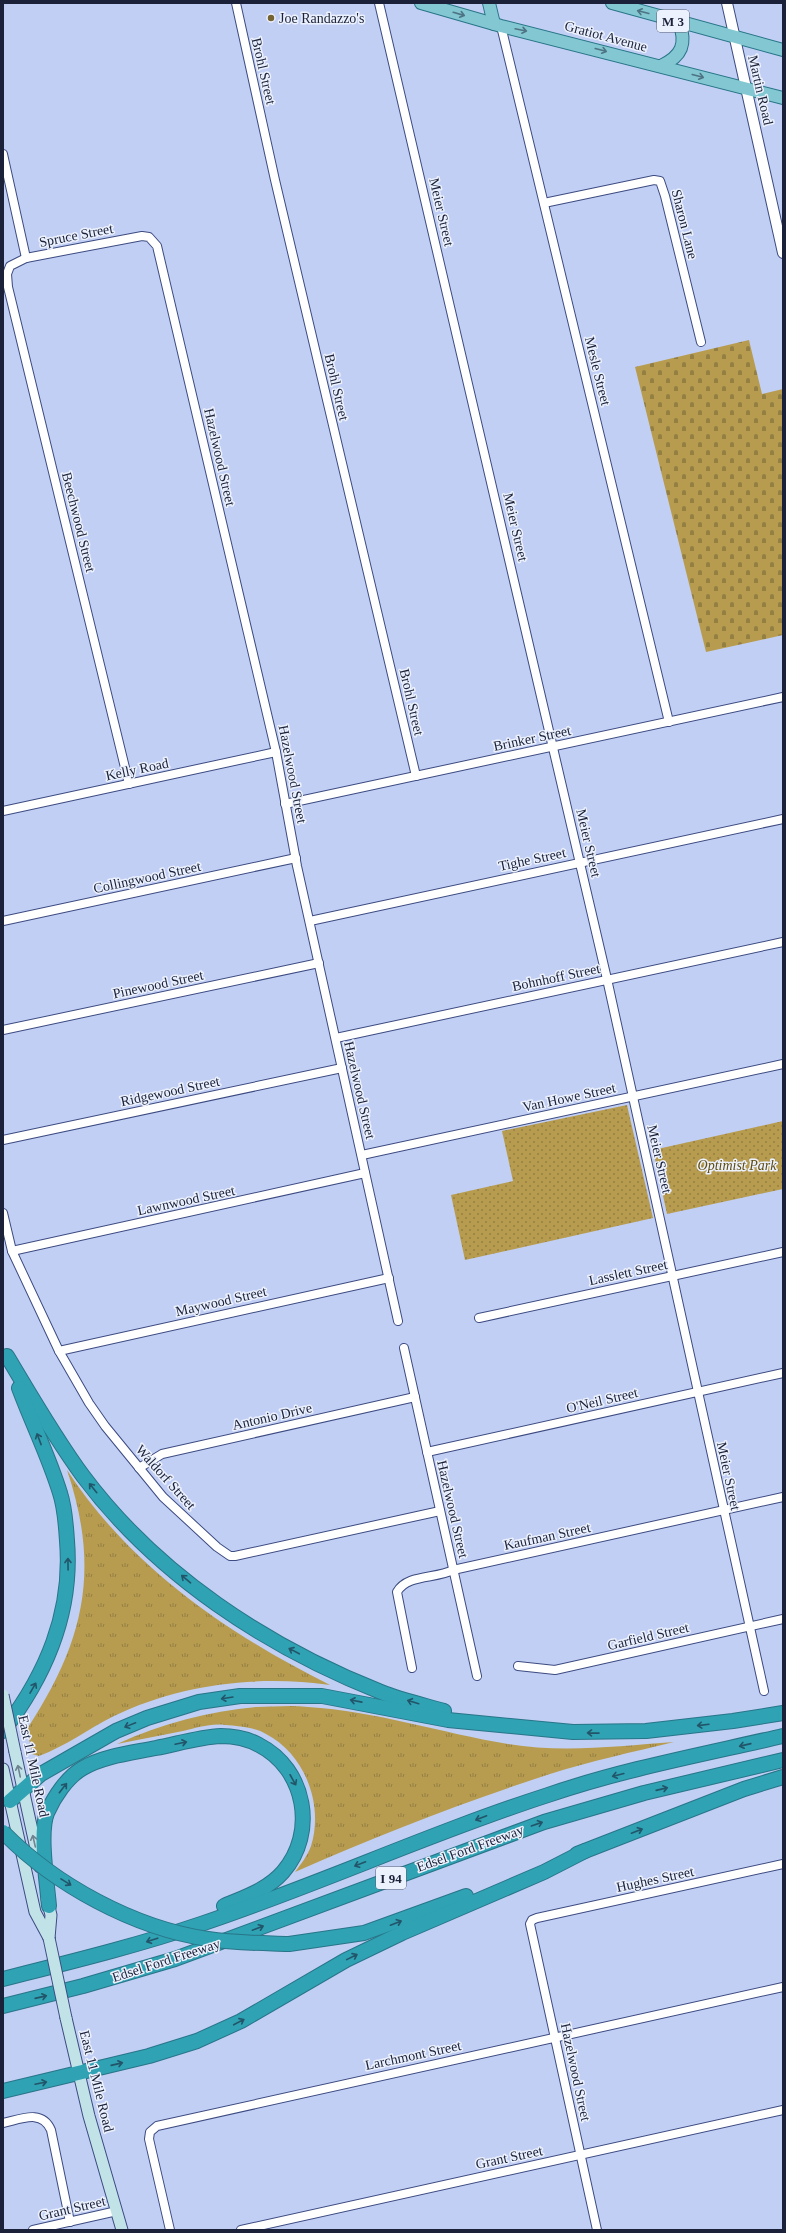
<svg xmlns="http://www.w3.org/2000/svg" width="786" height="2233" font-family="Georgia,serif">
<style>
.grass{fill:url(#grass-tufts)}
.cemetery{fill:url(#cemetery-stones)}
.park{fill:url(#park-dots)}
.lines{fill:none;stroke-linecap:round;stroke-linejoin:round}
.minor-casing{stroke:#3c4b81;stroke-width:10}
.tertiary-casing{stroke:#3c4b81;stroke-width:12}
.secondary-casing{stroke:#3c4b81;stroke-width:13}
.primary-casing{stroke:#287588;stroke-width:14}
.motorway-casing{stroke:#287588;stroke-width:16}
.minor{stroke:#fff;stroke-width:8}
.tertiary{stroke:#fff;stroke-width:10}
.secondary{stroke:#c1e3e8;stroke-width:11}
.primary{stroke:#82c7d1;stroke-width:12}
.motorway{stroke:#2fa2b3;stroke-width:14}
.secondary-bridge-casing{stroke:#3c4b81;stroke-width:13;stroke-linecap:butt}
.motorway-bridge-casing{stroke:#287588;stroke-width:16;stroke-linecap:butt}
.secondary-bridge{stroke:#c1e3e8;stroke-width:11}
.motorway-bridge{stroke:#2fa2b3;stroke-width:14}
.oneway{stroke:#4e7484}
.oneway2{stroke:#225569}
.oneway3{stroke:#6e8290}
.poi-dot{fill:#756332;stroke:#ecf1fe;stroke-width:1.5}
.labels{text-anchor:middle;stroke-width:3;stroke-linejoin:round;paint-order:stroke}
.shield{fill:#ecf1fe;stroke:#595f73;stroke-width:1}
.shield-label{font-size:13px;font-weight:bold;fill:#1a2138}
.poi-label{font-size:14px;fill:#1a2138;stroke:#ecf1fe;text-anchor:start}
.street-label{font-size:14px;fill:#1a2138;stroke:#ecf1fe}
.park-label{font-size:14px;font-style:italic;fill:#5f4c0e;stroke:#ecf1fe}
</style>
<defs>
<pattern id="grass-tufts" width="24" height="20" patternUnits="userSpaceOnUse"><rect width="24" height="20" fill="#b79c4f"/><path d="M3 7l-1-3M5 7V3M7 7l1-3M15 17l-1-3M17 17v-4M19 17l1-3" fill="none" stroke="#947f43"/></pattern>
<pattern id="cemetery-stones" width="16" height="16" patternUnits="userSpaceOnUse"><rect width="16" height="16" fill="#b79c4f"/><path d="M2 7V4a2 2 0 0 1 4 0v3zM10 15v-3a2 2 0 0 1 4 0v3z" fill="#947f43"/></pattern>
<pattern id="park-dots" width="8" height="8" patternUnits="userSpaceOnUse"><rect width="8" height="8" fill="#b79c4f"/><path d="M2 2h.1M6 6h.1" fill="none" stroke="#947f43" stroke-width="1.8" stroke-linecap="round"/></pattern>
</defs>
<rect width="100%" height="100%" fill="#c2cff5"/>
<g class="grass">
<path d="M67 1470C130 1567 228 1634 330 1685 257 1675 181 1684 114 1716 88 1729 66 1746 39 1756L32 1754 27 1729C84 1642 101 1571 67 1470Z"/>
<path d="M256 1707C273 1707 291 1705 308 1707 376 1711 441 1733 508 1744 563 1753 618 1746 674 1742 633 1752 591 1761 550 1774 464 1802 378 1835 295 1872 301 1864 308 1855 311 1846 324 1805 305 1754 266 1734 254 1727 238 1726 225 1725 211 1723 196 1728 183 1731 161 1735 139 1740 117 1744 161 1724 209 1711 256 1707Z"/>
</g>
<path class="cemetery" d="M749 340 762 394 783 389V635L706 652 635 367Z"/>
<g class="park">
<path d="M627 1105 653 1218 465 1260 451 1195 513 1181 502 1131Z"/>
<path d="M783 1121V1189L667 1214 653 1150Z"/>
</g>
<g class="lines">
<defs>
<g id="minor">
<path d="M236 3 275 180 416 776"/>
<path d="M379 3 607 979 764 1691"/>
<path d="M501 26 669 722"/>
<path d="M3 154 26 258"/>
<path d="M544 203 654 180 660 181 665 196 701 342"/>
<path d="M129 784 8 287 7 274 10 266 26 258 142 236 149 237 157 246 276 752 297 866 398 1321"/>
<path d="M285 804 783 697"/>
<path d="M3 811 276 752"/>
<path d="M3 921 296 858"/>
<path d="M310 921 783 819"/>
<path d="M3 1030 319 963"/>
<path d="M336 1038 783 942"/>
<path d="M3 1140 342 1068"/>
<path d="M362 1155 783 1064"/>
<path d="M3 1213 12 1251 59 1351 89 1403 105 1426 163 1497 217 1547 230 1556H235L440 1511"/>
<path d="M12 1251 365 1173"/>
<path d="M479 1318 783 1252"/>
<path d="M404 1348 477 1676"/>
<path d="M59 1351 389 1278"/>
<path d="M427 1452 783 1373"/>
<path d="M139 1468 162 1454 415 1397"/>
<path d="M518 1666 555 1670 783 1619"/>
<path d="M412 1668 397 1592C407 1574 436 1579 453 1570L783 1497"/>
<path d="M3 2123C21 2119 42 2109 51 2130L70 2222"/>
<path d="M33 2230 117 2211"/>
<path d="M170 2230 149 2139 150 2132 157 2126 783 1987"/>
<path d="M241 2230 783 2110"/>
<path d="M597 2230 530 1924 532 1920 537 1918 783 1864"/>
</g>
<path id="tertiary" d="M727 3 783 253"/>
<g id="secondary">
<path d="M15 1752 40 1867"/>
<path d="M3 1769 35 1912 49 1938"/>
<path d="M47 1899 51 1915 49 1938"/>
<path d="M66 2018 89 2116 122 2230"/>
</g>
<g id="primary">
<path d="M421 3 501 26 783 98"/>
<path d="M489 3 494 24"/>
<path d="M612 3 783 50"/>
<path d="M661 66C682 56 687 44 679 22"/>
</g>
<g id="motorway">
<path d="M7 1356C31 1396 55 1438 83 1476 157 1575 267 1647 381 1692 401 1700 423 1705 444 1711"/>
<path d="M3 1731C46 1675 73 1613 67 1541 66 1525 65 1508 60 1493 49 1457 32 1423 19 1388"/>
<path d="M10 1801 41 1774 116 1731 147 1718 199 1702 240 1696H322L448 1720 573 1732 646 1731 733 1721 783 1713"/>
<path d="M577 1854 744 1789 783 1777"/>
<path d="M49 1906C47 1882 39 1833 47 1813 54 1797 67 1777 83 1768 104 1756 132 1753 156 1748 177 1744 199 1737 221 1736 234 1736 248 1739 259 1745 306 1769 317 1833 283 1872 267 1890 245 1897 224 1906"/>
<path d="M289 1944 364 1933 466 1896"/>
<path d="M3 1979C70 1962 136 1946 201 1924 318 1885 430 1833 548 1795 624 1769 705 1754 783 1736"/>
<path d="M3 2006 83 1986 175 1959 544 1822 644 1793 783 1760"/>
<path d="M3 2091 149 2056 197 2041 241 2021 346 1960 402 1933 544 1872 585 1851"/>
</g>
</defs>
<use href="#minor" class="minor-casing"/>
<use href="#tertiary" class="tertiary-casing"/>
<use href="#secondary" class="secondary-casing"/>
<use href="#primary" class="primary-casing"/>
<use href="#motorway" class="motorway-casing"/>
<use href="#minor" class="minor"/>
<use href="#tertiary" class="tertiary"/>
<use href="#secondary" class="secondary"/>
<use href="#primary" class="primary"/>
<use href="#motorway" class="motorway"/>
<defs>
<g id="secondary-bridge">
<path d="M3 1695 15 1752"/>
<path d="M49 1938 66 2018"/>
</g>
<path id="motorway-bridge" d="M3 1832C55 1885 134 1928 208 1939 234 1943 262 1943 289 1944"/>
</defs>
<use href="#secondary-bridge" class="secondary-bridge-casing"/>
<use href="#motorway-bridge" class="motorway-bridge-casing"/>
<use href="#secondary-bridge" class="secondary-bridge"/>
<use href="#motorway-bridge" class="motorway-bridge"/>
</g>
<defs><path id="oneway-shaft" d="M-6 0H5M1.5-3L5.5 0L1.5 3" fill="none" stroke-width="1.6" stroke-linecap="round" stroke-linejoin="round"/></defs>
<g class="oneway">
<use href="#oneway-shaft" transform="translate(643 12) rotate(-166)"/>
<use href="#oneway-shaft" transform="translate(459 14) rotate(16)"/>
<use href="#oneway-shaft" transform="translate(521 30) rotate(12)"/>
<use href="#oneway-shaft" transform="translate(601 50) rotate(15)"/>
<use href="#oneway-shaft" transform="translate(698 76) rotate(15)"/>
</g>
<g class="oneway2">
<use href="#oneway-shaft" transform="translate(39 1439) rotate(-111)"/>
<use href="#oneway-shaft" transform="translate(93 1488) rotate(-129)"/>
<use href="#oneway-shaft" transform="translate(68 1564) rotate(-91)"/>
<use href="#oneway-shaft" transform="translate(186 1579) rotate(-140)"/>
<use href="#oneway-shaft" transform="translate(294 1651) rotate(-152)"/>
<use href="#oneway-shaft" transform="translate(33 1688) rotate(-60)"/>
<use href="#oneway-shaft" transform="translate(227 1698) rotate(171)"/>
<use href="#oneway-shaft" transform="translate(356 1701) rotate(-169)"/>
<use href="#oneway-shaft" transform="translate(413 1702) rotate(-163)"/>
<use href="#oneway-shaft" transform="translate(130 1725) rotate(158)"/>
<use href="#oneway-shaft" transform="translate(703 1725) rotate(173)"/>
<use href="#oneway-shaft" transform="translate(593 1733) rotate(-179)"/>
<use href="#oneway-shaft" transform="translate(181 1743) rotate(-12)"/>
<use href="#oneway-shaft" transform="translate(745 1745) rotate(167)"/>
<use href="#oneway-shaft" transform="translate(618 1775) rotate(166)"/>
<use href="#oneway-shaft" transform="translate(293 1780) rotate(61)"/>
<use href="#oneway-shaft" transform="translate(63 1788) rotate(-52)"/>
<use href="#oneway-shaft" transform="translate(662 1789) rotate(-13)"/>
<use href="#oneway-shaft" transform="translate(481 1818) rotate(159)"/>
<use href="#oneway-shaft" transform="translate(537 1824) rotate(-19)"/>
<use href="#oneway-shaft" transform="translate(637 1831) rotate(-21)"/>
<use href="#oneway-shaft" transform="translate(360 1864) rotate(159)"/>
<use href="#oneway-shaft" transform="translate(66 1882) rotate(32)"/>
<use href="#oneway-shaft" transform="translate(396 1923) rotate(-21)"/>
<use href="#oneway-shaft" transform="translate(258 1928) rotate(-21)"/>
<use href="#oneway-shaft" transform="translate(152 1940) rotate(162)"/>
<use href="#oneway-shaft" transform="translate(352 1957) rotate(-26)"/>
<use href="#oneway-shaft" transform="translate(41 1997) rotate(-13)"/>
<use href="#oneway-shaft" transform="translate(239 2022) rotate(-28)"/>
<use href="#oneway-shaft" transform="translate(117 2064) rotate(-13)"/>
<use href="#oneway-shaft" transform="translate(41 2083) rotate(-12)"/>
</g>
<g class="oneway3">
<use href="#oneway-shaft" transform="translate(19 1771) rotate(-102)"/>
<use href="#oneway-shaft" transform="translate(34 1841) rotate(-103)"/>
</g>
<circle class="poi-dot" cx="271" cy="18" r="4"/>
<g class="labels">
<g class="shield">
<rect x="657" y="10" width="32" height="22" rx="3"/>
<rect x="376" y="1867" width="30" height="22" rx="3"/>
</g>
<g class="shield-label">
<text x="673" y="26">M 3</text>
<text x="391" y="1883">I 94</text>
</g>
<g class="poi-label">
<text x="279" y="23">Joe Randazzo's</text>
</g>
<g class="street-label">
<text transform="translate(606 36) rotate(15)" y="5">Gratiot Avenue</text>
<text transform="translate(264 71) rotate(77)" y="5">Brohl Street</text>
<text transform="translate(761 90) rotate(77)" y="5">Martin Road</text>
<text transform="translate(442 212) rotate(77)" y="5">Meier Street</text>
<text transform="translate(685 224) rotate(76)" y="5">Sharon Lane</text>
<text transform="translate(76 235) rotate(-11)" y="5">Spruce Street</text>
<text transform="translate(598 371) rotate(76)" y="5">Mesle Street</text>
<text transform="translate(337 387) rotate(77)" y="5">Brohl Street</text>
<text transform="translate(220 457) rotate(77)" y="5">Hazelwood Street</text>
<text transform="translate(79 522) rotate(76)" y="5">Beechwood Street</text>
<text transform="translate(516 527) rotate(77)" y="5">Meier Street</text>
<text transform="translate(412 702) rotate(77)" y="5">Brohl Street</text>
<text transform="translate(532 738) rotate(-12)" y="5">Brinker Street</text>
<text transform="translate(137 769) rotate(-12)" y="5">Kelly Road</text>
<text transform="translate(293 774) rotate(79)" y="5">Hazelwood Street</text>
<text transform="translate(589 843) rotate(77)" y="5">Meier Street</text>
<text transform="translate(532 859) rotate(-12)" y="5">Tighe Street</text>
<text transform="translate(147 877) rotate(-12)" y="5">Collingwood Street</text>
<text transform="translate(556 977) rotate(-12)" y="5">Bohnhoff Street</text>
<text transform="translate(158 984) rotate(-12)" y="5">Pinewood Street</text>
<text transform="translate(360 1090) rotate(77)" y="5">Hazelwood Street</text>
<text transform="translate(170 1091) rotate(-12)" y="5">Ridgewood Street</text>
<text transform="translate(569 1097) rotate(-12)" y="5">Van Howe Street</text>
<text transform="translate(660 1159) rotate(77)" y="5">Meier Street</text>
<text transform="translate(186 1200) rotate(-12)" y="5">Lawnwood Street</text>
<text transform="translate(628 1272) rotate(-12)" y="5">Lasslett Street</text>
<text transform="translate(221 1301) rotate(-13)" y="5">Maywood Street</text>
<text transform="translate(602 1400) rotate(-13)" y="5">O'Neil Street</text>
<text transform="translate(272 1416) rotate(-13)" y="5">Antonio Drive</text>
<text transform="translate(729 1476) rotate(78)" y="5">Meier Street</text>
<text transform="translate(166 1477) rotate(48)" y="5">Waldorf Street</text>
<text transform="translate(453 1509) rotate(77)" y="5">Hazelwood Street</text>
<text transform="translate(547 1536) rotate(-12)" y="5">Kaufman Street</text>
<text transform="translate(648 1636) rotate(-13)" y="5">Garfield Street</text>
<text transform="translate(34 1766) rotate(78)" y="5">East 11 Mile Road</text>
<text transform="translate(470 1848) rotate(-20)" y="5">Edsel Ford Freeway</text>
<text transform="translate(655 1879) rotate(-12)" y="5">Hughes Street</text>
<text transform="translate(166 1960) rotate(-18)" y="5">Edsel Ford Freeway</text>
<text transform="translate(413 2055) rotate(-12)" y="5">Larchmont Street</text>
<text transform="translate(576 2072) rotate(78)" y="5">Hazelwood Street</text>
<text transform="translate(97 2081) rotate(76)" y="5">East 11 Mile Road</text>
<text transform="translate(509 2157) rotate(-12)" y="5">Grant Street</text>
<text transform="translate(72 2208) rotate(-13)" y="5">Grant Street</text>
</g>
<g class="park-label">
<text x="737" y="1170">Optimist Park</text>
</g>
</g>
<rect width="786" height="2233" fill="none" stroke="#1a2138" stroke-width="8"/>
</svg>
